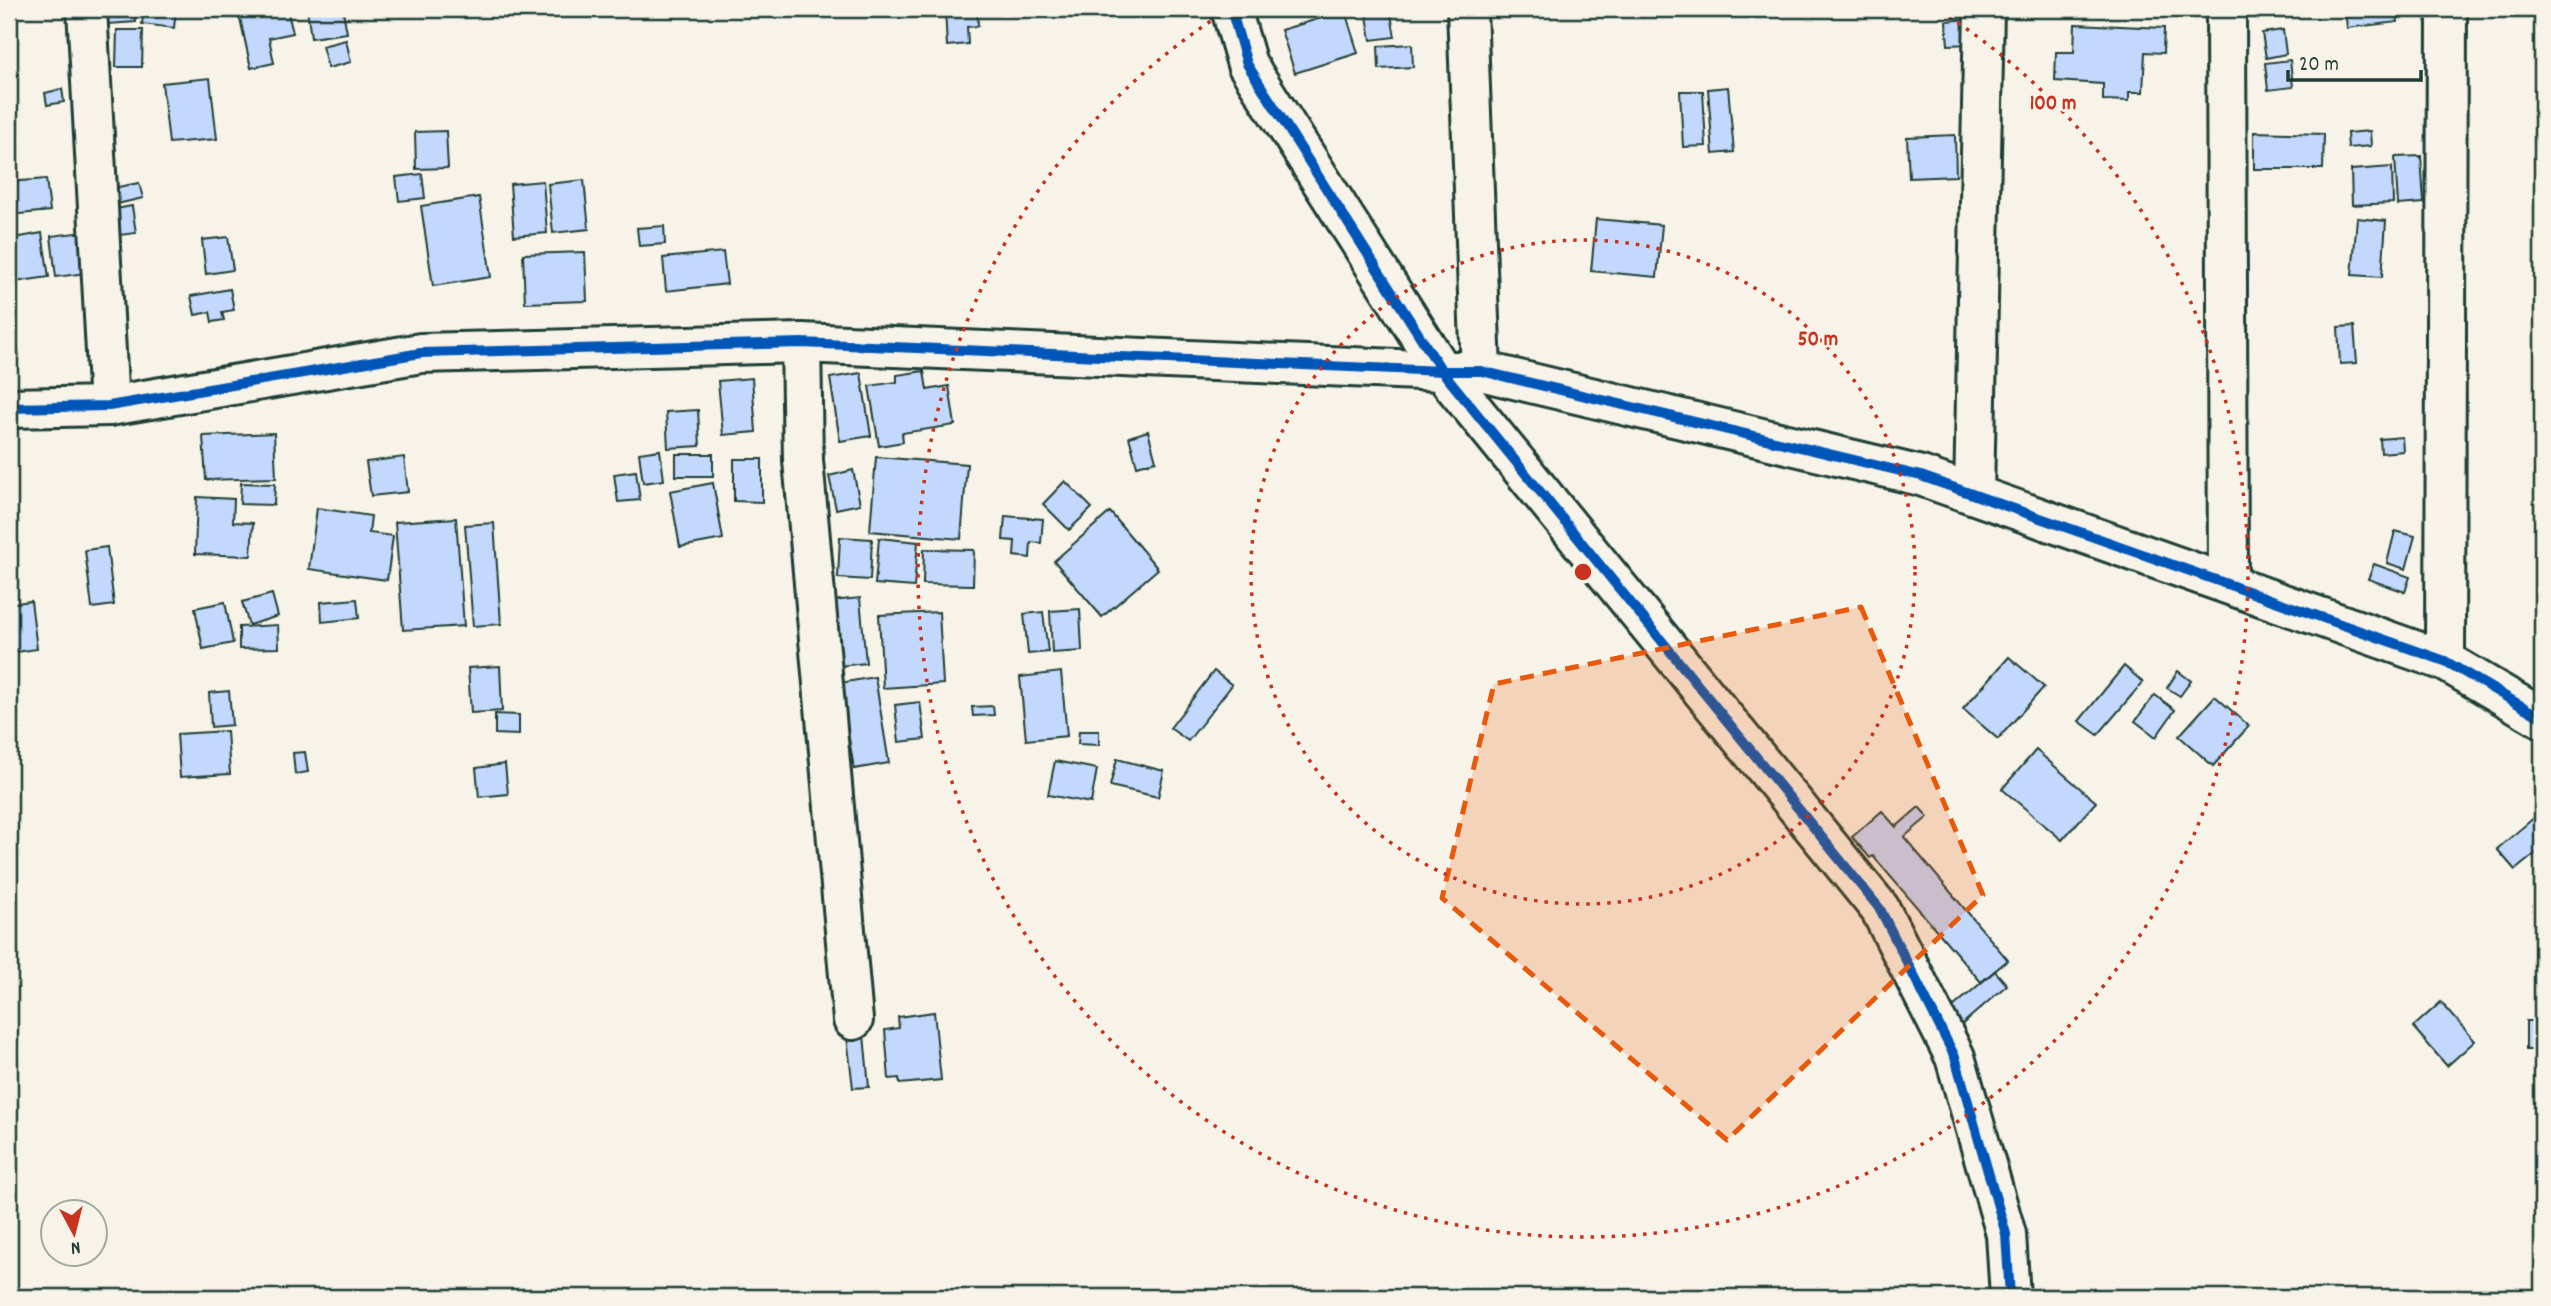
<svg xmlns="http://www.w3.org/2000/svg" width="2551" height="1306" font-family="Dekko,sans-serif">
<style>
.building{fill:#c3d8fd;stroke:#1f3d34;stroke-width:2}
.lines{fill:none;stroke-linecap:round;stroke-linejoin:round}
.minor-casing{stroke:#1f3d34;stroke-width:44}
.minor{stroke:#f7f3e8;stroke-width:38}
.cycleway-casing{stroke:#f7f3e8;stroke-width:15}
.cycleway{stroke:#0057b8;stroke-width:10}
.marked{fill:#e8590c;fill-opacity:0.2;stroke:#e8590c;stroke-width:5;stroke-dasharray:14 9;stroke-linejoin:round}
.ring{fill:none;stroke:#c8321e;stroke-width:3.5;stroke-dasharray:3.5 7}
.centre{fill:#c8321e;stroke:#f7f3e8;stroke-width:3.5}
.ring-label{font-size:21px;text-anchor:middle;font-weight:bold;fill:#c8321e;stroke:#f7f3e8;stroke-width:5;stroke-linejoin:round;paint-order:stroke}
</style>
<rect width="100%" height="100%" fill="#f7f3e8"/>
<filter id="ink" filterUnits="userSpaceOnUse"><feTurbulence type="fractalNoise" baseFrequency=".0143" numOctaves="2"/><feDisplacementMap in="SourceGraphic" scale="14" xChannelSelector="R" yChannelSelector="G"/><feConvolveMatrix kernelMatrix="1 2 1 2 8 2 1 2 1" color-interpolation-filters="sRGB"/></filter>
<g filter="url(#ink)">
<g class="building">
<path d="M107 9H135L136 22 108 24Z"/>
<path d="M144 9 176 10 174 28 142 24Z"/>
<path d="M238 9H287L293 33 269 38 274 63 251 68Z"/>
<path d="M292 9H357L343 11 347 33 311 38 307 9 292 11Z"/>
<path d="M945 9H977L978 26 967 27 968 44 947 46Z"/>
<path d="M1390 9 1395 37 1371 40 1366 10Z"/>
<path d="M2345 9H2396L2398 22 2347 28Z"/>
<path d="M1345 11 1358 53 1295 73 1281 30Z"/>
<path d="M1970 19 1971 44 1948 45 1946 21Z"/>
<path d="M2075 24 2164 28 2163 53 2145 52 2143 92H2129V101L2103 100V84L2055 81 2056 52H2074Z"/>
<path d="M117 30H143L142 67H116Z"/>
<path d="M2283 30 2286 54 2266 58 2262 33Z"/>
<path d="M346 40 351 62 328 68 322 46Z"/>
<path d="M1412 44 1413 67 1379 69 1378 46Z"/>
<path d="M2290 60 2293 87 2268 90 2265 63Z"/>
<path d="M210 78 217 139 169 143 162 83Z"/>
<path d="M1728 87 1734 152 1713 154 1708 89Z"/>
<path d="M62 89 64 102 47 105 45 93Z"/>
<path d="M1680 91H1703L1706 146 1683 147Z"/>
<path d="M446 131 448 168 416 169 415 132Z"/>
<path d="M2370 131 2371 146 2348 148 2347 133Z"/>
<path d="M2254 132 2324 134 2323 169H2254Z"/>
<path d="M1955 135 1956 176 1909 178 1907 137Z"/>
<path d="M2421 156 2424 203 2398 205 2395 157Z"/>
<path d="M2392 167 2393 203 2352 205 2351 170Z"/>
<path d="M422 174 425 198 399 201 396 177Z"/>
<path d="M46 179 50 211 9 215V182Z"/>
<path d="M584 180 589 229 553 233 548 184Z"/>
<path d="M543 181 547 233 514 236 510 184Z"/>
<path d="M139 183 143 198 117 204 113 188Z"/>
<path d="M479 197 491 277 433 286 421 206Z"/>
<path d="M132 206 136 233 120 235 116 209Z"/>
<path d="M2357 218 2386 221 2382 277 2352 275Z"/>
<path d="M1596 219 1662 225 1657 277 1591 271Z"/>
<path d="M664 226 665 244 639 246 637 228Z"/>
<path d="M83 232 87 273 56 277 51 236Z"/>
<path d="M42 233 49 277 14 282 9 239Z"/>
<path d="M228 237 233 270 206 274 202 240Z"/>
<path d="M585 252 587 301 525 303 523 254Z"/>
<path d="M723 252 727 284 666 291 663 258Z"/>
<path d="M230 289 234 310 222 312 224 320 212 322 210 312 195 315 191 296Z"/>
<path d="M9 314H12L19 356 9 358Z"/>
<path d="M2354 326 2357 363 2340 364 2338 327Z"/>
<path d="M924 371 927 390 949 386 955 425 902 433 903 442 879 446 869 386 897 382V375Z"/>
<path d="M861 373 871 436 840 441 830 378Z"/>
<path d="M752 378 756 432 723 435 718 381Z"/>
<path d="M698 410 700 446 668 448 666 412Z"/>
<path d="M1148 431 1156 461 1137 466 1129 437Z"/>
<path d="M274 433 276 478 206 480 203 436Z"/>
<path d="M2402 437 2403 451 2381 453 2380 439Z"/>
<path d="M660 450 664 480 643 483 639 453Z"/>
<rect x="676" y="454" width="37" height="22"/>
<path d="M404 457 408 492 371 496 366 462Z"/>
<path d="M876 457 967 464 961 539 870 531Z"/>
<path d="M734 459H762V502L734 501Z"/>
<path d="M853 470 860 504 836 509 829 476Z"/>
<path d="M636 471 640 500 618 502 614 474Z"/>
<path d="M1065 481 1092 508 1069 530 1043 504Z"/>
<path d="M241 483 275 484 274 505 240 504Z"/>
<path d="M713 483 723 539 680 547 670 491Z"/>
<path d="M197 497 234 499 233 522 253 523 251 556 195 554Z"/>
<path d="M317 508 371 516 369 533 393 536 387 580 309 569Z"/>
<path d="M1110 512 1158 569 1102 617 1054 561Z"/>
<path d="M1005 516 1043 519 1041 543 1031 542 1030 558 1014 556 1015 541 1003 540Z"/>
<path d="M456 518 464 626 403 630 395 522Z"/>
<path d="M494 523 501 624 473 626 465 525Z"/>
<path d="M2395 531 2415 536 2406 569 2387 563Z"/>
<path d="M840 537 872 539 870 580 838 578Z"/>
<path d="M879 538 918 542 914 587 875 584Z"/>
<path d="M107 547 114 605 92 608 85 550Z"/>
<path d="M924 549 974 550 973 585 923 584Z"/>
<path d="M2374 564 2410 577 2405 592 2368 579Z"/>
<path d="M272 594 278 616 249 625 242 602Z"/>
<path d="M860 598 866 663 830 667 823 602Z"/>
<path d="M357 599 359 618 322 622 321 602Z"/>
<path d="M31 601 37 649 9 653V604Z"/>
<path d="M225 602 233 643 203 649 195 608Z"/>
<path d="M1080 609 1082 651 1052 653 1050 611Z"/>
<path d="M939 612 943 684 883 688 879 615Z"/>
<path d="M1043 612 1048 652 1028 654 1024 614Z"/>
<path d="M278 625 279 648 239 649V627Z"/>
<path d="M2009 657 2044 687 1998 739 1963 709Z"/>
<path d="M500 666 502 711 471 713 468 668Z"/>
<path d="M2124 666 2143 682 2098 735 2079 721Z"/>
<path d="M1214 671 1232 685 1188 741 1170 728Z"/>
<path d="M2178 671 2191 681 2180 696 2167 688Z"/>
<path d="M1061 672 1067 736 1026 740 1020 677Z"/>
<path d="M875 677 889 763 854 769 840 683Z"/>
<path d="M229 691 232 725 211 727 209 693Z"/>
<path d="M2155 695 2175 710 2156 737 2135 721Z"/>
<path d="M2215 696 2249 726 2213 766 2179 736Z"/>
<path d="M920 702 925 739 899 742 895 705Z"/>
<path d="M993 706 994 715 973 716 972 707Z"/>
<path d="M495 714 519 715V735L495 734Z"/>
<path d="M227 731 230 774 180 777 177 734Z"/>
<path d="M1079 731H1099V745L1078 744Z"/>
<path d="M2036 750 2096 802 2062 840 2002 789Z"/>
<path d="M305 752 308 772 295 774 293 753Z"/>
<path d="M1117 759 1164 771 1158 797 1110 786Z"/>
<path d="M1055 761 1097 769 1091 803 1048 795Z"/>
<path d="M505 764 508 794 479 797 476 768Z"/>
<path d="M1919 807 1928 817 1904 837 2008 960 1981 982 1873 856 1870 858 1852 837 1882 811 1896 827Z"/>
<path d="M2536 816 2542 822V851L2541 849 2515 870 2497 849Z"/>
<path d="M1995 971 2007 985 1959 1027 1946 1013Z"/>
<path d="M2441 1002 2475 1041 2447 1066 2413 1027Z"/>
<path d="M934 1012 941 1080 900 1084 899 1078 889 1079 885 1030 899 1028 898 1017Z"/>
<rect x="2526" y="1021" width="16" height="29"/>
<path d="M864 1035 869 1087 853 1088 847 1037Z"/>
</g>
<g class="lines">
<defs>
<g id="minor">
<path d="M87 9 109 406"/>
<path d="M1231 9 1247 64 1442 371 1880 909 1955 1057 2006 1234 2010 1297"/>
<path d="M1467 9 1481 371"/>
<path d="M2226 9 2228 584"/>
<path d="M801 343 803 460 853 1020"/>
<path d="M9 408 109 406 421 353 801 343 1442 371H1481L1921 476 2445 661 2542 718"/>
<path d="M1974 494 1984 9"/>
<path d="M2445 661 2447 9"/>
</g>
</defs>
<use href="#minor" class="minor-casing"/>
<use href="#minor" class="minor"/>
<defs>
<g id="cycleway">
<path d="M1231 9 1247 64 1442 371 1880 909 1955 1057 2006 1234 2010 1297"/>
<path d="M9 408 109 406 421 353 801 343 1442 371H1481L1921 476 2445 661 2542 718"/>
</g>
</defs>
<use href="#cycleway" class="cycleway-casing"/>
<use href="#cycleway" class="cycleway"/>
</g>
</g>
<path class="marked" d="M1861 607 1983 895 1727 1140 1442 898 1494 684Z"/>
<g class="ring">
<circle cx="1583" cy="572" r="332"/>
<path d="M1940 11A665 665 0 1 1 1226 11"/>
</g>
<circle cx="1583" cy="572" r="10" class="centre"/>
<g class="ring-label">
<text x="2053" y="109">100 m</text>
<text x="1818" y="345">50 m</text>
</g>
<rect width="2551" height="1306" fill="none" stroke="#f7f3e8" stroke-width="35"/>
<rect x="18" y="18" width="2516" height="1271" fill="none" stroke="#1f3d34" stroke-width="2.5" filter="url(#ink)"/>
<g transform="translate(74 1233) rotate(173)"><circle r="33" fill="#f7f3e8" stroke="#a1aaa0" stroke-width="2"/>
<path d="M0-5L12 26L0 18L-12 26Z" fill="#c8321e"/>
<text y="-10" font-size="19" font-weight="bold" text-anchor="middle" fill="#1f3d34">N</text>
</g>
<path d="M2288 70v10h133v-10" fill="none" stroke="#1f3d34" stroke-width="3.5"/>
<text x="2299" y="70" font-size="21" fill="#1f3d34" stroke="#f7f3e8" stroke-width="5" paint-order="stroke">20 m</text>
</svg>
